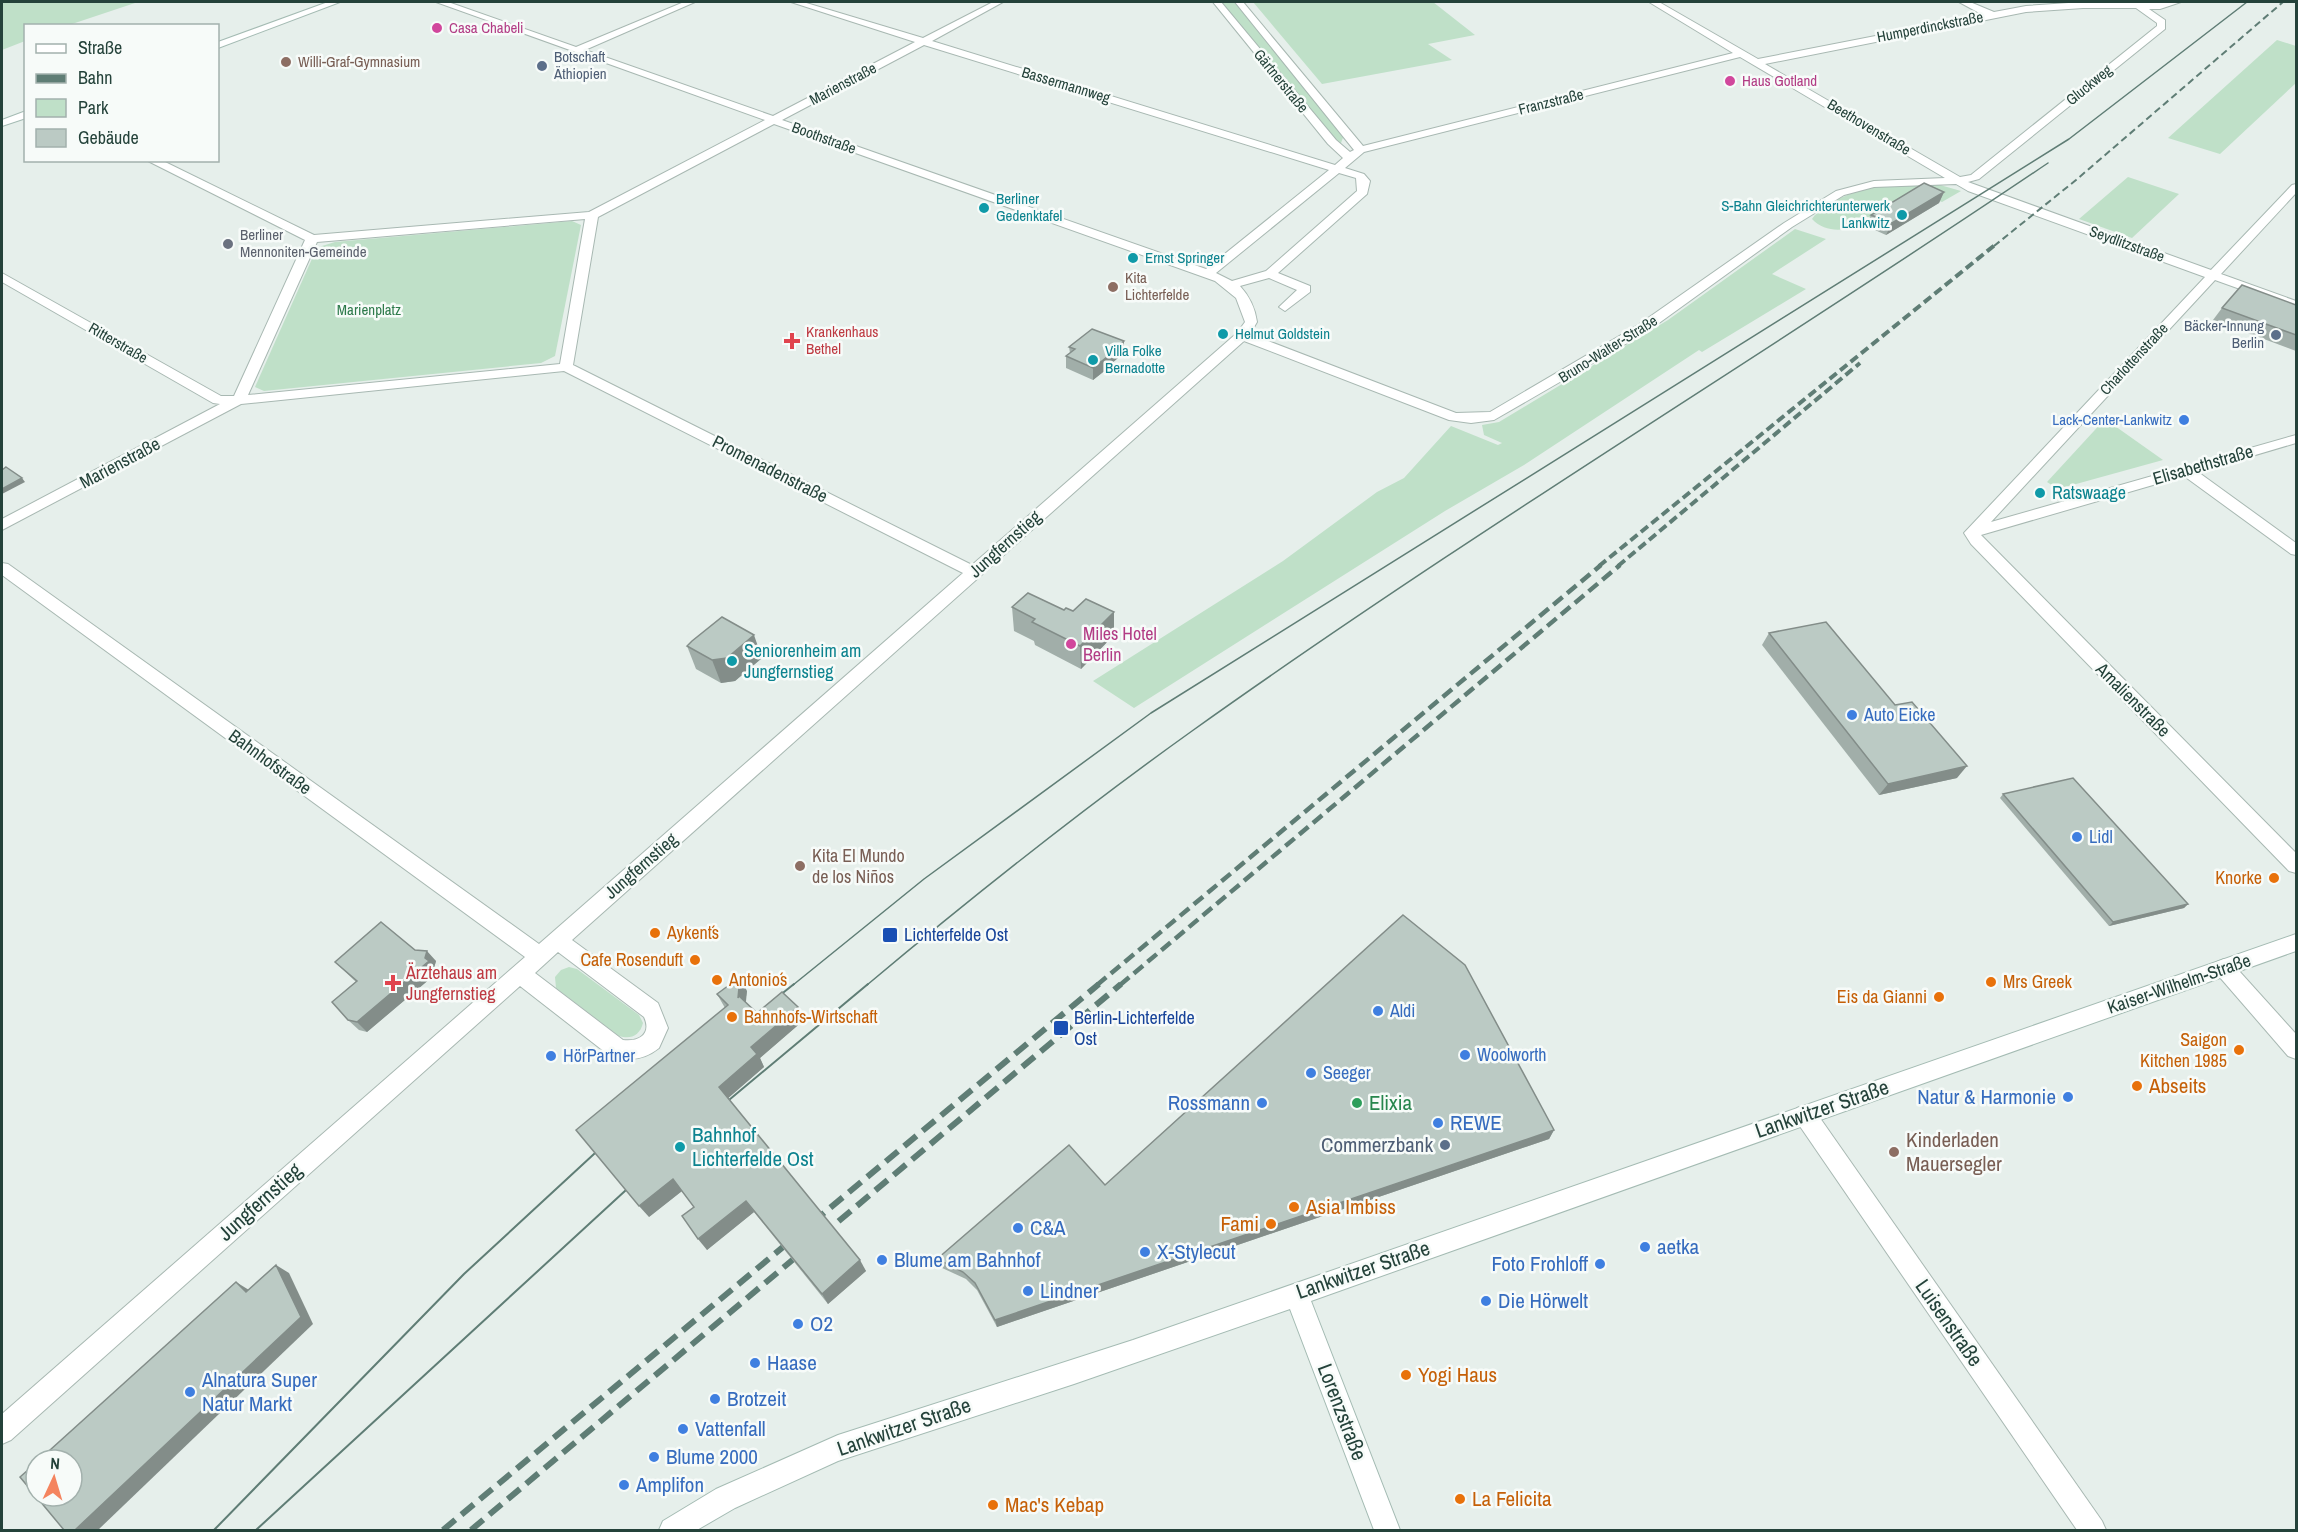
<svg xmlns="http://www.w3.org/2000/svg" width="2298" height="1532" font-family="'Archivo Narrow',sans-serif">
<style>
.green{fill:#bfe0c8}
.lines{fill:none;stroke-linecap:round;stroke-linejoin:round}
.street-casing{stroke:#a8b8b2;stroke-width:2}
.secondary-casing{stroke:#a4bbb3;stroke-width:2}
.street{fill:#fff;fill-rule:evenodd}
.secondary{fill:#fff;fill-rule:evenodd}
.tram-far1{stroke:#5f7d75;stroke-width:1.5}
.tram{stroke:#5f7d75;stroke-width:2}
.rail-far3{stroke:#5f7d75;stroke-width:2;stroke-dasharray:7 4;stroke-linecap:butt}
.rail-far2{stroke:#5f7d75;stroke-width:4;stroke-dasharray:9 4.5;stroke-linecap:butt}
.rail-far1{stroke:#5f7d75;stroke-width:4.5;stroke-dasharray:12 6;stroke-linecap:butt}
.rail{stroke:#5f7d75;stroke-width:6;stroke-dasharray:16 8;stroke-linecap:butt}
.wall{fill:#a1aea9}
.shaded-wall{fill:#838d89}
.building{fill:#bbcac4;stroke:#838d89;stroke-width:1.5}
.hotel-dot{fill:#d1479c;stroke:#f7fbf9;stroke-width:2}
.education-dot{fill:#8d6e63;stroke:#f7fbf9;stroke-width:2}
.service-dot{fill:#5c6f8a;stroke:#f7fbf9;stroke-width:2}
.culture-dot{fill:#0f9aa8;stroke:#f7fbf9;stroke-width:2}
.worship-dot{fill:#6b7280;stroke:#f7fbf9;stroke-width:2}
.health-dot{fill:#e0444e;stroke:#f7fbf9;stroke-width:2}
.shop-dot{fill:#3f7fe0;stroke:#f7fbf9;stroke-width:2}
.food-dot{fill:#e8710a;stroke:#f7fbf9;stroke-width:2}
.transit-dot{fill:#1a4fb4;stroke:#f7fbf9;stroke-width:2}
.leisure-dot{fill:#2e9e5b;stroke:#f7fbf9;stroke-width:2}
.labels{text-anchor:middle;stroke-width:5;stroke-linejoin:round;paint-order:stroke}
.far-street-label{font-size:15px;fill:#24423a;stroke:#f7fbf9}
.far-hotel-label{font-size:15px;fill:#b23c85;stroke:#f7fbf9;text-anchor:start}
.far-service-label{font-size:15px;fill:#4e5e75;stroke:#f7fbf9;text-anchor:start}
.far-education-label{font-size:15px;fill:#785e54;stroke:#f7fbf9;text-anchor:start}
.far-culture-label{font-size:15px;fill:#0d838f;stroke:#f7fbf9;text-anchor:start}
.far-worship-label{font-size:15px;fill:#5b616d;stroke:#f7fbf9;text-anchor:start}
.far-park-label{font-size:15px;fill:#2d7a4b;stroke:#f7fbf9}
.far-health-label{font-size:15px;fill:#be3a42;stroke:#f7fbf9;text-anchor:start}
.far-shop-label{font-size:15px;fill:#366cbe;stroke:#f7fbf9;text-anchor:end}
.street-label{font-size:18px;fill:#24423a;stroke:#f7fbf9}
.culture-label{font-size:18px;fill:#0d838f;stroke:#f7fbf9;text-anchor:start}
.hotel-label{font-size:18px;fill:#b23c85;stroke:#f7fbf9;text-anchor:start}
.shop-label{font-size:18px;fill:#366cbe;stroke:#f7fbf9;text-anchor:start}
.education-label{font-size:18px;fill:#785e54;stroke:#f7fbf9;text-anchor:start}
.food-label{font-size:18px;fill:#c56008;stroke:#f7fbf9;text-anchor:end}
.transit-label{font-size:18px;fill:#164399;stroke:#f7fbf9;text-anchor:start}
.health-label{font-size:18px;fill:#be3a42;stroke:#f7fbf9;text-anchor:start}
.near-food-label{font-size:21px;fill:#c56008;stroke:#f7fbf9;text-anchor:start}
.near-shop-label{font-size:21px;fill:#366cbe;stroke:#f7fbf9;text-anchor:start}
.near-leisure-label{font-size:21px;fill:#27864d;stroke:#f7fbf9;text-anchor:start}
.near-street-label{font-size:21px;fill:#24423a;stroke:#f7fbf9}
.near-culture-label{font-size:21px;fill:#0d838f;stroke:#f7fbf9;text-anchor:start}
.near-education-label{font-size:21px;fill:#785e54;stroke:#f7fbf9;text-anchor:start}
.near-service-label{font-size:21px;fill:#4e5e75;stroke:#f7fbf9;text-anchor:end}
</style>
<rect width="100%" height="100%" fill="#e6efeb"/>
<g class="green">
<path d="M2 2H138L69 25 26 26 25 41 2 50Z"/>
<path d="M1221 2H1234L1344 135 1341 143H1337Z"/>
<path d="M1253 2H1433L1475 35 1428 44 1452 60 1322 84Z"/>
<path d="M2277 40 2296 46V83L2220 154 2168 138Z"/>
<path d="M2128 177 2179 194 2132 238 2079 219Z"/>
<path d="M1940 185 1961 191 1942 202 1918 193C1891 208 1841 249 1812 219 1815 214 1820 211 1826 207 1859 182 1901 185 1940 185Z"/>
<path d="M572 221 581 225 555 356 541 363 264 391 255 387 315 252 322 246 335 242Z"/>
<path d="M1795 229 1826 239 1772 274 1806 289 1702 352 1699 350 1524 465 1445 511 1134 708 1093 681 1283 561 1377 492 1404 478 1451 426 1498 445 1502 443 1484 435 1482 425 1499 422 1668 320Z"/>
<path d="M2105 419 2163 460 2058 489 2047 482Z"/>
<path d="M569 967 577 969 639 1015 643 1023C640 1035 631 1040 619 1036L556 988 555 977 561 970Z"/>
</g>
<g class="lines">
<defs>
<g id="street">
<path d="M436 2H448L576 47 684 2H695L585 50 773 116 915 42 791 2H803L923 38 993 2H1003L932 41 1335 165 1343 158 1328 144 1213 2H1221L1336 140 1350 152 1354 150 1235 2H1243L1363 146 1733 53 1649 2H1659L1758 59 1983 15 1959 2H1970L1994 12 2026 6 2083 2H2181L2160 9H2149L2165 20V29L1979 179 1968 182 2211 270 2292 185 2296 184V193L2221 274 2296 301V309L2215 280 1991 522 2296 435V443L2198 472 2296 543V555L2291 554 2184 476 1981 535 2296 853V873L2289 871 1971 544 1964 533 2205 277 1968 191 1956 184 1874 187 1844 195 1792 227 1648 331 1494 420 1471 423 1449 420 1244 341 572 940 658 1003 668 1028 659 1048C644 1060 628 1062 610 1056L520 986 11 1440 2 1444V1414L525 957 2 575V563L8 564 539 944 963 573 564 371 241 404 2 530V519L220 404 213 403 2 282V273L221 396H234L305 240 146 160H161L314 235 589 212 765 120ZM2083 8H2136L2157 23V26L1971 175 1960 177 1765 64 2026 12ZM924 45 1329 170 1206 269 782 120ZM1740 57 1945 178 1874 181 1836 191 1784 223 1638 325 1490 412 1456 413 1250 334 1257 322C1255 308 1250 297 1240 286L1269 278 1297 290 1279 307 1285 311 1310 292V286L1278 273 1367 194 1370 181 1364 174 1345 168 1364 152ZM774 124 1215 281 1236 298 1245 322 1237 333 972 565 573 365 598 217ZM1339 173 1356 178 1357 191 1266 271 1232 281 1216 273ZM585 219 560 364 248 395 317 242ZM558 952 644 1017C652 1034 639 1042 623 1040L535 973Z"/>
<path d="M2224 959 2231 962 2296 1034V1059L2288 1056 2217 974 2214 968 2217 962Z"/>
<path d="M1805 1105 1813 1108 2102 1521 2106 1530H2077L1797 1122 1794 1115 1797 1108Z"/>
</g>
<g id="secondary">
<path d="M328 2H340L218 48V42Z"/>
<path d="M26 111V118L2 126V120Z"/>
<path d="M2296 934V951L1311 1301 1400 1530H1374L1290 1309 1074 1384 838 1461 735 1508 697 1530H659L663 1521 716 1489 838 1435 1133 1340Z"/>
</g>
</defs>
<use href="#street" class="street-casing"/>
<use href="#secondary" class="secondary-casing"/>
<use href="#street" class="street"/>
<use href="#secondary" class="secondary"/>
<g class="tram-far1">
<path d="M793 985 924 879 1151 713 2069 139 2247 2"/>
<path d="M867 985C972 897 1080 811 1192 731 1471 532 1764 355 2048 163"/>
</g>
<g class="tram">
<path d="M769 1004 794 984"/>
<path d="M717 1110 868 984"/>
<path d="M214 1530 464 1274 607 1142"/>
<path d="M256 1530 638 1179"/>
</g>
<path class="rail-far3" d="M1994 246 2076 180 2283 2"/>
<g class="rail-far2">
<path d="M1599 566 1996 244"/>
<path d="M1618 566 1860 363"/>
</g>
<g class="rail-far1">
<path d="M1097 985 1601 565"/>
<path d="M1120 985 1620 565"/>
</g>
<g class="rail">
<path d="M443 1530 1099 984"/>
<path d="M471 1530 1121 984"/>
</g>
</g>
<g class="wall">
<path d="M1944 192 1939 203 1886 235 1866 226 1871 215Z"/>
<path d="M2296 305V351L2213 320 2222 308Z"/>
<path d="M1069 347 1124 353 1112 363V365L1093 380 1066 368V356L1070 353Z"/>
<path d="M1012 607 1114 635 1081 669 1035 645 1034 641 1014 631Z"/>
<path d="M1769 633 1895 705 1957 778 1879 795 1762 645Z"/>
<path d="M687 646 762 658 735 681 721 683 696 669Z"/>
<path d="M2003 794 2188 904 2184 908 2109 926 2000 798Z"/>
<path d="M415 950 436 961 434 968 438 972 367 1032 359 1030 348 1020 356 982 335 962Z"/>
<path d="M747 991 745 1002 757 1013 798 1007 804 1020 760 1058 764 1067 728 1098 866 1271 828 1304 754 1212 707 1250 694 1207 682 1191 649 1217 725 1008 717 994Z"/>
<path d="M1554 1130 1549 1139 997 1327 977 1290 966 1279 940 1267 937 1259 1105 1185Z"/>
</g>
<g class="shaded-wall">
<path d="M1944 192 1939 203 1886 235 1892 223Z"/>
<path d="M1124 341V353L1112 363V365L1093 380V368L1110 352Z"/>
<path d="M22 478 25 482 2 494V489Z"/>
<path d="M1114 612V635L1081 669 1080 646Z"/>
<path d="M754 635 762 658 735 681 721 683 712 660Z"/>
<path d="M1967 766 1957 778 1879 795 1888 784Z"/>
<path d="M2188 904 2184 908 2109 926 2113 922Z"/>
<path d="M427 951 436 961 434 968 438 972 367 1032 357 1022 425 958Z"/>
<path d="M740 977 747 991 745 1011 738 998Z"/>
<path d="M798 1007 804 1020 760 1058 764 1067 726 1100 719 1087 751 1047Z"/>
<path d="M1554 1130 1549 1139 997 1327 995 1320Z"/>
<path d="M673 1179 682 1191 649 1217 639 1206Z"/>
<path d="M746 1201 754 1212 707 1250 698 1239Z"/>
<path d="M860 1260 866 1271 828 1304 822 1294Z"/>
<path d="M276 1265 289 1273 313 1324 98 1530H75Z"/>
<path d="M236 1282 249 1290 246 1292Z"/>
</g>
<g class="building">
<path d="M1924 183 1944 192 1892 223 1871 215Z"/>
<path d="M2242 285 2296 305V335L2222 308Z"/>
<path d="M1092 329 1124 341 1110 352 1112 353 1093 368 1066 356 1075 349 1069 347Z"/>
<path d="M6 467 22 478 2 489V470Z"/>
<path d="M1028 593 1064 610 1066 608 1073 611 1086 599 1114 612 1080 646 1032 622 1035 619 1012 607Z"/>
<path d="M722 617 754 635 727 658 712 660 687 646 692 641Z"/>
<path d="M1826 622 1895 705 1912 702 1967 766 1888 784 1769 633Z"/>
<path d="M2073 778 2188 904 2113 922 2003 794Z"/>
<path d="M1403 915 1465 965 1554 1130 995 1320 975 1283 963 1272 937 1259 1069 1145 1105 1185Z"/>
<path d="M381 922 415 950 427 951 425 958 429 961 357 1022 348 1020 332 1002 357 981 335 962Z"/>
<path d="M740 977 738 998 739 996 757 1013 782 992 798 1007 751 1047 757 1054 719 1087 860 1260 822 1294 746 1201 698 1239 682 1216 694 1207 673 1179 639 1206 576 1130 728 1005 717 994Z"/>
<path d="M276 1265 301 1317 75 1530H64L20 1477 36 1463V1496H72V1460H39L236 1282 246 1292Z"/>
</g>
<g class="hotel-dot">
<circle cx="437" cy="28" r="6"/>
<circle cx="1730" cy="81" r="6"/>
<circle cx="1071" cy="644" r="6"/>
</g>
<g class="education-dot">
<circle cx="286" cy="62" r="6"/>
<circle cx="1113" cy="287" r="6"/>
<circle cx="800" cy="866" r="6"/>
<circle cx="1894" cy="1152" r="6"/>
</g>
<g class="service-dot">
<circle cx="542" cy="66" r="6"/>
<circle cx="2276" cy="335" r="6"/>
<circle cx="1445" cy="1145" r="6"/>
</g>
<g class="culture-dot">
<circle cx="984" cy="208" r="6"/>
<circle cx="1902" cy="215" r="6"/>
<circle cx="1133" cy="258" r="6"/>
<circle cx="1223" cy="334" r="6"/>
<circle cx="1093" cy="360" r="6"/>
<circle cx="2040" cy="493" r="6"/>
<circle cx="732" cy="661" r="6"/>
<circle cx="680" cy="1147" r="6"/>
</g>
<circle class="worship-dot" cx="228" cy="244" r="6"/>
<g class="health-dot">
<path d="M789 332h6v6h6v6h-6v6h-6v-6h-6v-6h6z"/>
<path d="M390 974h6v6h6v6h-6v6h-6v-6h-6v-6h6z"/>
</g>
<g class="shop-dot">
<circle cx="2184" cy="420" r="6"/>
<circle cx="1852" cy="715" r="6"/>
<circle cx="2077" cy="837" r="6"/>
<circle cx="1378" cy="1011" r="6"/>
<circle cx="1465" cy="1055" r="6"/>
<circle cx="551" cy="1056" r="6"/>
<circle cx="1311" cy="1073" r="6"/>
<circle cx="2068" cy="1097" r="6"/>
<circle cx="1262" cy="1103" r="6"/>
<circle cx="1438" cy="1123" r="6"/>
<circle cx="1018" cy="1228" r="6"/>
<circle cx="1645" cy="1247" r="6"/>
<circle cx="1145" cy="1252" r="6"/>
<circle cx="882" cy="1260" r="6"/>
<circle cx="1600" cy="1264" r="6"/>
<circle cx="1028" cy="1291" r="6"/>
<circle cx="1486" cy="1301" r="6"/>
<circle cx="798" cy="1324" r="6"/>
<circle cx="755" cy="1363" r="6"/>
<circle cx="190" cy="1392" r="6"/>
<circle cx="715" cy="1399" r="6"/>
<circle cx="683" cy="1429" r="6"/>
<circle cx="654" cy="1457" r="6"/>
<circle cx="624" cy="1485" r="6"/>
</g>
<g class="food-dot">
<circle cx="2274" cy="878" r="6"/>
<circle cx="655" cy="933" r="6"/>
<circle cx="695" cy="960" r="6"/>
<circle cx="717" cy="980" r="6"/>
<circle cx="1991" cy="982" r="6"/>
<circle cx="1939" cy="997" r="6"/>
<circle cx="732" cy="1017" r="6"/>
<circle cx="2239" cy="1050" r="6"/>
<circle cx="2137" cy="1086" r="6"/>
<circle cx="1294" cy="1207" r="6"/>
<circle cx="1271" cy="1224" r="6"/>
<circle cx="1406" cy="1375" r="6"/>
<circle cx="1460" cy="1499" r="6"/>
<circle cx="993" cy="1505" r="6"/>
</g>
<g class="transit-dot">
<rect x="882" y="927" width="16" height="16" rx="3"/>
<rect x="1053" y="1020" width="16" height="16" rx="3"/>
</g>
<circle class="leisure-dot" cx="1357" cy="1103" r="6"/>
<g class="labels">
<g class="far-street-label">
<text transform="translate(1930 27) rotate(-11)" y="5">Humperdinckstraße</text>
<text transform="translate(1281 81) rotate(51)" y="5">Gärtnerstraße</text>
<text transform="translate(843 84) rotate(-28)" y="5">Marienstraße</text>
<text transform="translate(1066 85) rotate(17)" y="5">Bassermannweg</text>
<text transform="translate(2089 85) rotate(-39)" y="5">Gluckweg</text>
<text transform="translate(1551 102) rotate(-14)" y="5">Franzstraße</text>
<text transform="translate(1869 127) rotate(31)" y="5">Beethovenstraße</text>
<text transform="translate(824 138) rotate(20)" y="5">Boothstraße</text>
<text transform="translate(2127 244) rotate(20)" y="5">Seydlitzstraße</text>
<text transform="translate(118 343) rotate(30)" y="5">Ritterstraße</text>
<text transform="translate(1608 349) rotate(-32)" y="5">Bruno-Walter-Straße</text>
<text transform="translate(2134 359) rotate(-47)" y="5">Charlottenstraße</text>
</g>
<g class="far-hotel-label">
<text x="449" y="33">Casa Chabeli</text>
<text x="1742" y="86">Haus Gotland</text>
</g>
<g class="far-service-label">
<text x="554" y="62">Botschaft<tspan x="554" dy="17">Äthiopien</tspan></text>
<text x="2264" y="331" text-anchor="end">Bäcker-Innung<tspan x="2264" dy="17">Berlin</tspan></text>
</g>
<g class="far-education-label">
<text x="298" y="67">Willi-Graf-Gymnasium</text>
<text x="1125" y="283">Kita<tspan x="1125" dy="17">Lichterfelde</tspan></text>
</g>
<g class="far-culture-label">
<text x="996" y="204">Berliner<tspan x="996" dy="17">Gedenktafel</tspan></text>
<text x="1890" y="211" text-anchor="end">S-Bahn Gleichrichterunterwerk<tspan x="1890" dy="17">Lankwitz</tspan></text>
<text x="1145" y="263">Ernst Springer</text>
<text x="1235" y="339">Helmut Goldstein</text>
<text x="1105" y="356">Villa Folke<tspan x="1105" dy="17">Bernadotte</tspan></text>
</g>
<g class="far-worship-label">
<text x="240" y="240">Berliner<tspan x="240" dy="17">Mennoniten-Gemeinde</tspan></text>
</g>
<g class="far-park-label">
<text x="369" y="315">Marienplatz</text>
</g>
<g class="far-health-label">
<text x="806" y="337">Krankenhaus<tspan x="806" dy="17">Bethel</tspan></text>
</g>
<g class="far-shop-label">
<text x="2172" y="425">Lack-Center-Lankwitz</text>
</g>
<g class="street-label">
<text transform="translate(120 463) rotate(-28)" y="6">Marienstraße</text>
<text transform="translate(2203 465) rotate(-16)" y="6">Elisabethstraße</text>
<text transform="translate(770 469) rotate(27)" y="6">Promenadenstraße</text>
<text transform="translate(1005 544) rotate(-42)" y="6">Jungfernstieg</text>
<text transform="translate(2133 700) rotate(45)" y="6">Amalienstraße</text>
<text transform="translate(270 762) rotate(36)" y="6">Bahnhofstraße</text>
<text transform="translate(641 866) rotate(-41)" y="6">Jungfernstieg</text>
<text transform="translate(2179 984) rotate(-19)" y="6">Kaiser-Wilhelm-Straße</text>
</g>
<g class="culture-label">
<text x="2052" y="499">Ratswaage</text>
<text x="744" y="657">Seniorenheim am<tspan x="744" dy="21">Jungfernstieg</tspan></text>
</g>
<g class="hotel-label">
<text x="1083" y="640">Miles Hotel<tspan x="1083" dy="21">Berlin</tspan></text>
</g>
<g class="shop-label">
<text x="1864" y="721">Auto Eicke</text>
<text x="2089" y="843">Lidl</text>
<text x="1390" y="1017">Aldi</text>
<text x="1477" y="1061">Woolworth</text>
<text x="563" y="1062">HörPartner</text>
<text x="1323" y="1079">Seeger</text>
</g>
<g class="education-label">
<text x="812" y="862">Kita El Mundo<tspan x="812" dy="21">de los Niños</tspan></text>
</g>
<g class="food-label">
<text x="2262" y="884">Knorke</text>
<text x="667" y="939" text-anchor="start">Aykent´s</text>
<text x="683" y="966">Cafe Rosenduft</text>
<text x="729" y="986" text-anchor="start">Antonio´s</text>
<text x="2003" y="988" text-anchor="start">Mrs Greek</text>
<text x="1927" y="1003">Eis da Gianni</text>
<text x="744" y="1023" text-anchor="start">Bahnhofs-Wirtschaft</text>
<text x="2227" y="1046">Saigon<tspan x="2227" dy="21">Kitchen 1985</tspan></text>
</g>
<g class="transit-label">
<text x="904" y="941">Lichterfelde Ost</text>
<text x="1074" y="1024">Berlin-Lichterfelde<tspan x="1074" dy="21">Ost</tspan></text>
</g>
<g class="health-label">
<text x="406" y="979">Ärztehaus am<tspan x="406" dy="21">Jungfernstieg</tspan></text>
</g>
<g class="near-food-label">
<text x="2149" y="1093">Abseits</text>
<text x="1306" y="1214">Asia Imbiss</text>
<text x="1259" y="1231" text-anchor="end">Fami</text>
<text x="1418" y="1382">Yogi Haus</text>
<text x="1472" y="1506">La Felicita</text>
<text x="1005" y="1512">Mac's Kebap</text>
</g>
<g class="near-shop-label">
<text x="2056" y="1104" text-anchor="end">Natur &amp; Harmonie</text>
<text x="1250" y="1110" text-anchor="end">Rossmann</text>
<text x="1450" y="1130">REWE</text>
<text x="1030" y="1235">C&amp;A</text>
<text x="1657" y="1254">aetka</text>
<text x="1157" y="1259">X-Stylecut</text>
<text x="894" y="1267">Blume am Bahnhof</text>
<text x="1588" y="1271" text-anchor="end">Foto Frohloff</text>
<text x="1040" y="1298">Lindner</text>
<text x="1498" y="1308">Die Hörwelt</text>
<text x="810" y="1331">O2</text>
<text x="767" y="1370">Haase</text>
<text x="202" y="1387">Alnatura Super<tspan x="202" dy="24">Natur Markt</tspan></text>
<text x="727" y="1406">Brotzeit</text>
<text x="695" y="1436">Vattenfall</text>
<text x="666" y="1464">Blume 2000</text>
<text x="636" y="1492">Amplifon</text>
</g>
<g class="near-leisure-label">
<text x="1369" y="1110">Elixia</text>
</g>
<g class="near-street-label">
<text transform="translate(1822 1109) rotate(-19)" y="7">Lankwitzer Straße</text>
<text transform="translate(260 1202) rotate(-42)" y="7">Jungfernstieg</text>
<text transform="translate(1363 1270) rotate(-19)" y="7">Lankwitzer Straße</text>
<text transform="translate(1949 1323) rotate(55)" y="7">Luisenstraße</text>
<text transform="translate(1342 1412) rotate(69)" y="7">Lorenzstraße</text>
<text transform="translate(904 1427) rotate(-19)" y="7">Lankwitzer Straße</text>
</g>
<g class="near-culture-label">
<text x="692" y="1142">Bahnhof<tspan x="692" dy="24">Lichterfelde Ost</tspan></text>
</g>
<g class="near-education-label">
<text x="1906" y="1147">Kinderladen<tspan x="1906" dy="24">Mauersegler</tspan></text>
</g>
<g class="near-service-label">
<text x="1433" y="1152">Commerzbank</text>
</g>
</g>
<rect width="2298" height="1532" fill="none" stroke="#24423a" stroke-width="6"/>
<rect x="24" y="24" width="195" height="138" fill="#f7fbf9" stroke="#a3b1ad" stroke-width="1.5"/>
<rect x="36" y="44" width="30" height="9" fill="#ffffff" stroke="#a3b1ad" stroke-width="1.5"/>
<text x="78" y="54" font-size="18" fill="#24423a">Straße</text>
<rect x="36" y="74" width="30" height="9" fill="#5f7d75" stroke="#a3b1ad" stroke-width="1.5"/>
<text x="78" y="84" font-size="18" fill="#24423a">Bahn</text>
<rect x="36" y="99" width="30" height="18" fill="#bfe0c8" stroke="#a3b1ad" stroke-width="1.5"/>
<text x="78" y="114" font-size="18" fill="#24423a">Park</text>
<rect x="36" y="129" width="30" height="18" fill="#bbcac4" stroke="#a3b1ad" stroke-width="1.5"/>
<text x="78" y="144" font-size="18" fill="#24423a">Gebäude</text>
<g transform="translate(54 1478) rotate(4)"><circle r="28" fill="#f7fbf9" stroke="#a3b1ad" stroke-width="1.5"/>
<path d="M0-4.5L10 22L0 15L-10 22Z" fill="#f4845f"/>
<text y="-9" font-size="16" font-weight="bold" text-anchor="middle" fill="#24423a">N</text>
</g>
</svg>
